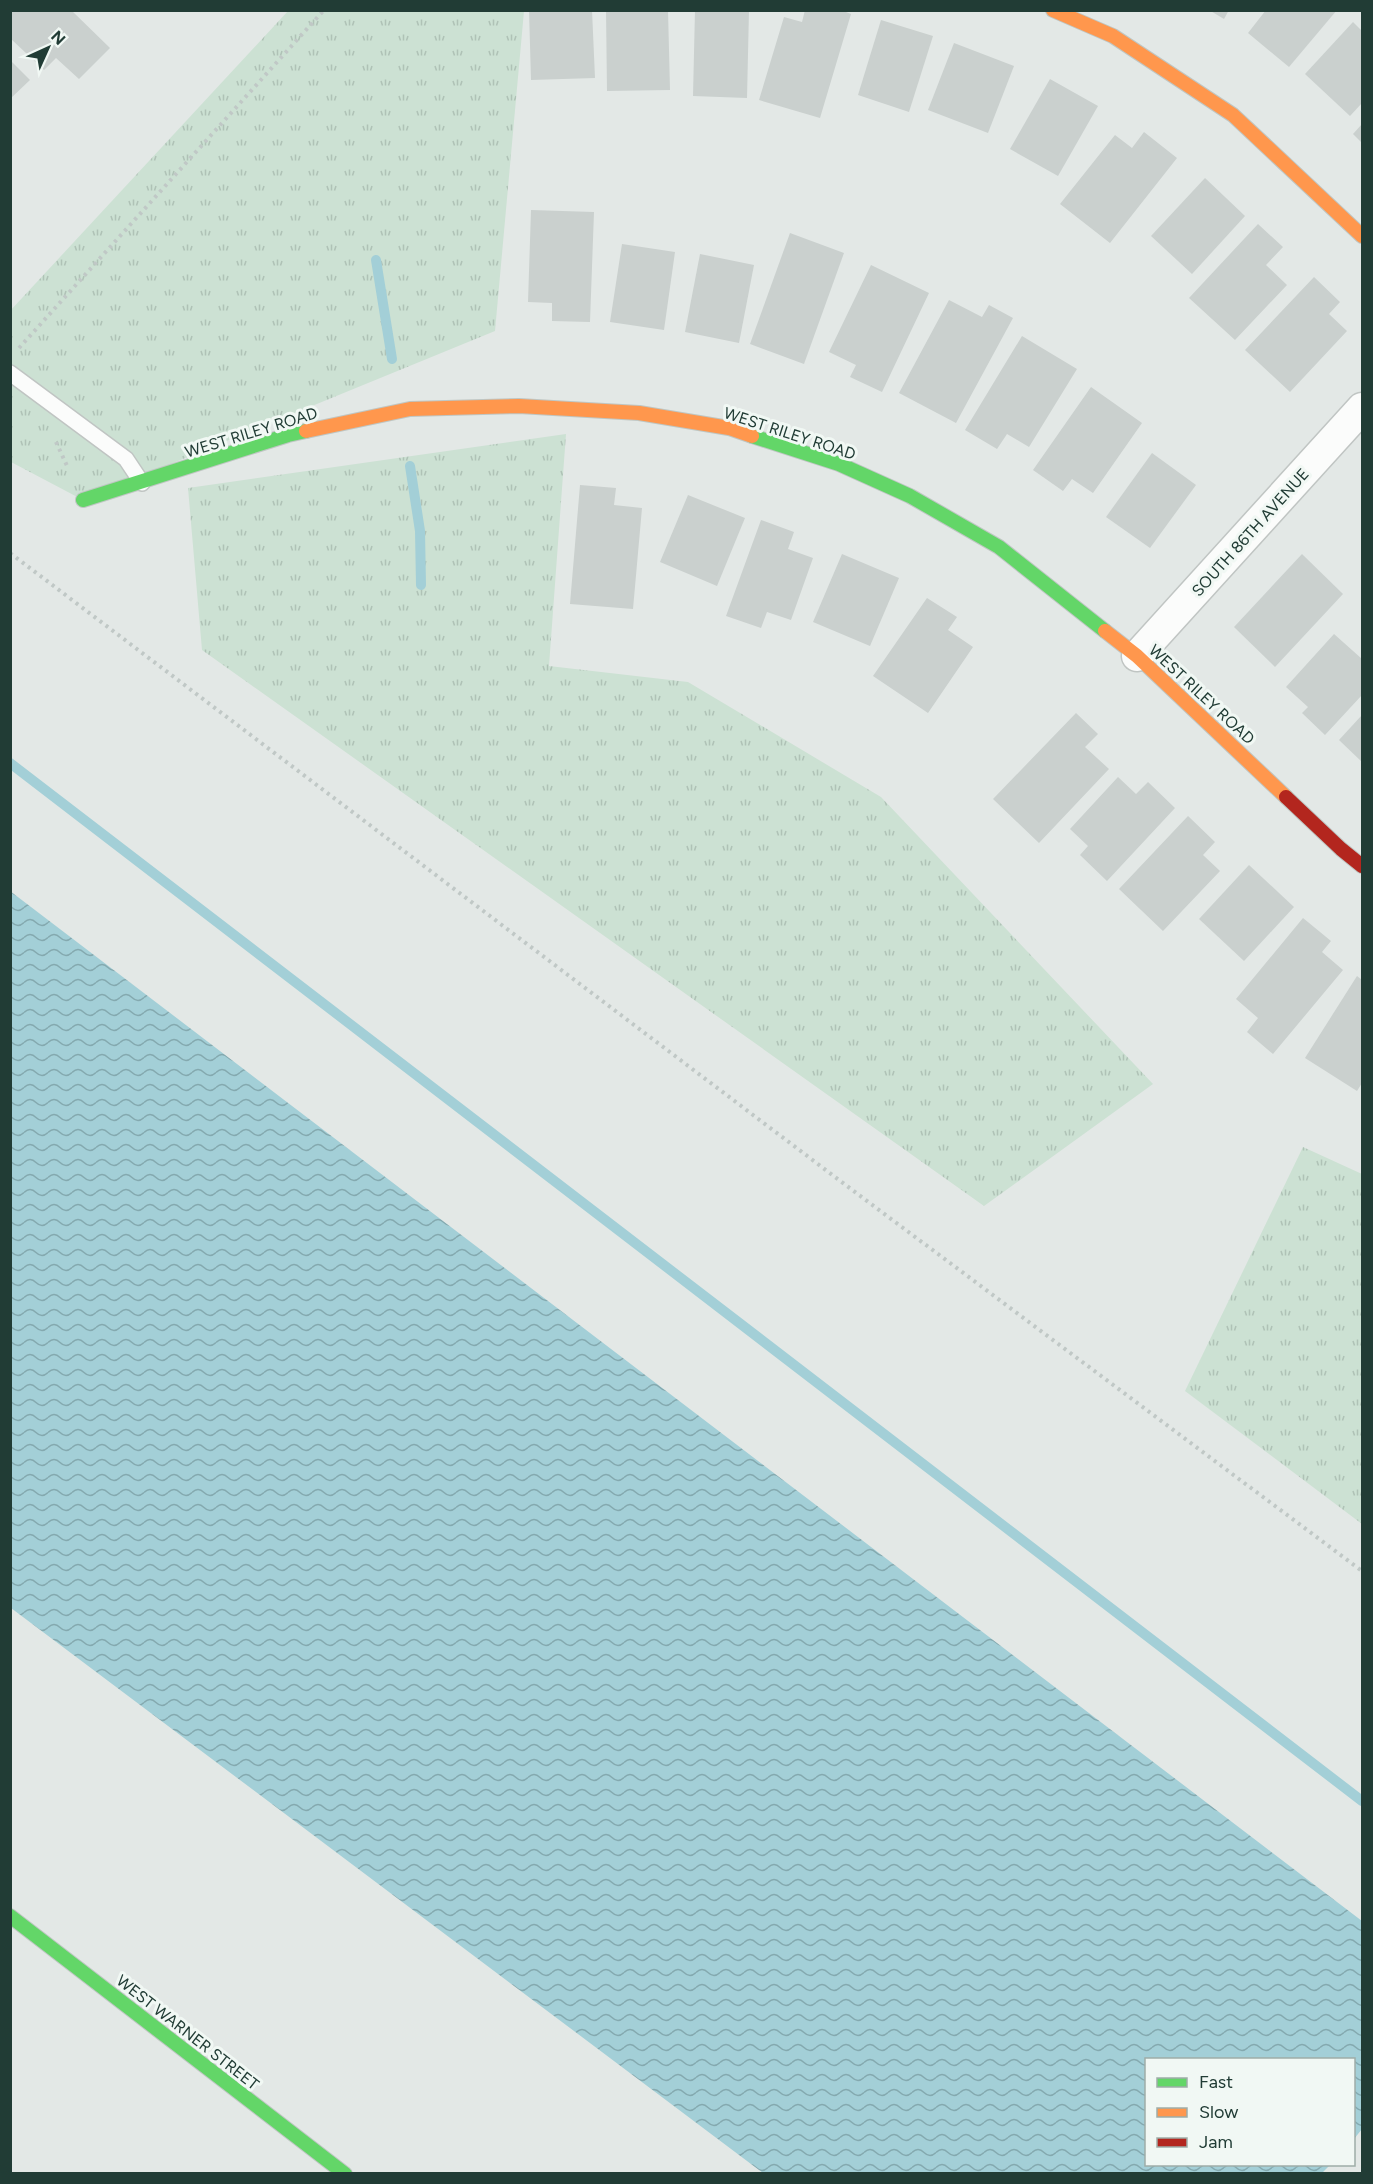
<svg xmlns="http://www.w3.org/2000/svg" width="1373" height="2184" font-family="Figtree,sans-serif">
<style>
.park{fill:url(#park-tufts)}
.water{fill:url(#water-waves)}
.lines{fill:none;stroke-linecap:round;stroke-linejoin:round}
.stream{stroke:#a3cfd7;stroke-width:10}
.building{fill:#cad0ce}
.lane-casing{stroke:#c0c5c3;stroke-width:18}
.street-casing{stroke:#c0c5c3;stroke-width:33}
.fast-casing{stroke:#bfc6c3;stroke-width:16}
.slow-casing{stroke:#bfc6c3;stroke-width:16}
.jam-casing{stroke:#bfc6c3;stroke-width:16}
.path{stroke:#c0c8c6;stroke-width:4;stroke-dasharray:3 4.5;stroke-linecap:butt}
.lane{stroke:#fbfcfb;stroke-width:15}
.street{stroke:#fbfcfb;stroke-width:30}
.fast{stroke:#63d668;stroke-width:14}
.slow{stroke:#ff974d;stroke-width:14}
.jam{stroke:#b3261e;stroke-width:14}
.labels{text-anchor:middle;stroke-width:6;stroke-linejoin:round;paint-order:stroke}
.street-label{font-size:16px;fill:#213c35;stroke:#f1f8f4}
</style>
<defs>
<pattern id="park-tufts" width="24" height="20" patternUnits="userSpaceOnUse" patternTransform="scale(1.5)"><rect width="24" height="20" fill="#cce1d3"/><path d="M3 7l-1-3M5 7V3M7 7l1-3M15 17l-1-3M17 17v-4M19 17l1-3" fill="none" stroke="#afc2b6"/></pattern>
<pattern id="water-waves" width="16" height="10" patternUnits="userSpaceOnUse" patternTransform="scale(1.5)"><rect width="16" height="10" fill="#a3cfd7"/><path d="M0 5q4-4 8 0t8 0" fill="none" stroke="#84a9af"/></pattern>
</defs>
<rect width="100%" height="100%" fill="#e3e8e6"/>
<g class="park">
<path d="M288 11H524L495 331 83 500 11 462 10 311Z"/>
<path d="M566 434 549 666 688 682 881 797 1153 1084 984 1206 202 650 188 488Z"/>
<path d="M1303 1147 1362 1174V1524L1185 1391Z"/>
</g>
<path class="water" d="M10 891 1362 1921V2129L1354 2139V2060H1146V2164L1330 2165 1322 2173H763L11 1608Z"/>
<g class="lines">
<g class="stream">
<path d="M376 260 392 359"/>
<path d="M410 466 420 531 421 585"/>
<path d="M10 763 1362 1801"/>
</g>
</g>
<g class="building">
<path d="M10 10H71L110 48 79 79 56 58 44 70 10 38Z"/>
<path d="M529 10H592L595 78 531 80Z"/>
<path d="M606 10H668L670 90 607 91Z"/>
<path d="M695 10H749L747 98 693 96Z"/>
<path d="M805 10H841L851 14 820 118 759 100 784 17 802 22Z"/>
<path d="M1209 10H1229L1224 19Z"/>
<path d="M1266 10H1337L1289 67 1248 33Z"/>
<path d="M881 20 933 36 909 112 858 95Z"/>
<path d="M1353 22 1362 31V103L1350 116 1305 74Z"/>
<path d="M954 43 1014 66 988 133 928 110Z"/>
<path d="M10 60 30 80 10 99Z"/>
<path d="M1050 79 1098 106 1058 176 1010 149Z"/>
<path d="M1362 124V143L1353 134Z"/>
<path d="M1144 132 1177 158 1110 243 1060 204 1115 135 1132 148Z"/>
<path d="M1205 178 1245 216 1192 274 1151 236Z"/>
<path d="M531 210 594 212 590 322 552 321V303L528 302Z"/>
<path d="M1258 224 1283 247 1266 265 1287 285 1235 340 1189 298Z"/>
<path d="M790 233 844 253 804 364 750 344Z"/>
<path d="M622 244 675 252 664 330 610 322Z"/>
<path d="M700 254 754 265 739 343 685 332Z"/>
<path d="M871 265 929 293 882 392 850 377 856 365 829 352Z"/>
<path d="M1314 277 1340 302 1329 314 1347 331 1290 392 1245 350Z"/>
<path d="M949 300 982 317 989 305 1013 318 956 423 899 393Z"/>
<path d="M1022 336 1077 369 1029 447 1007 434 997 449 965 430Z"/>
<path d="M1091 387 1142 423 1093 493 1072 479 1063 491 1033 470Z"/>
<path d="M1152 453 1196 485 1150 548 1106 517Z"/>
<path d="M580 485 616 488 614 505 642 508 633 609 570 604Z"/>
<path d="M688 495 745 518 717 586 660 562Z"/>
<path d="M761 520 794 532 788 549 813 558 791 620 767 612 761 628 726 616Z"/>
<path d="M842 554 899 578 870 646 813 622Z"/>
<path d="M1302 554 1343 594 1275 667 1234 627Z"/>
<path d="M927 598 957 617 948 630 973 647 928 713 873 676Z"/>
<path d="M1334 634 1362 659V695L1325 735 1302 713 1308 707 1286 687Z"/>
<path d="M1076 713 1098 734 1085 747 1109 769 1039 843 993 799Z"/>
<path d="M1362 715V762L1339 740Z"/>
<path d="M1118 777 1136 794 1148 782 1175 808 1107 881 1080 855 1088 846 1070 829Z"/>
<path d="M1188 816 1215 842 1203 855 1220 871 1163 931 1119 889Z"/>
<path d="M1249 865 1294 907 1244 961 1199 919Z"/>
<path d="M1303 918 1331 941 1322 952 1343 970 1273 1054 1247 1032 1258 1018 1236 999Z"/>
<path d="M1357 976 1362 980V1083L1357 1091 1305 1058Z"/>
</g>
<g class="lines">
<defs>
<path id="lane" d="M10 373 126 459 142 483"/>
<path id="street" d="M1137 656 1362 408"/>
<g id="fast">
<path d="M752 436 839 464 910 496 999 547 1105 631"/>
<path d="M83 500 288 435 306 431"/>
<path d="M10 1916 345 2174"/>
</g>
<g id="slow">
<path d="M1053 10 1113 36 1233 115 1362 236"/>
<path d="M306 431 410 409 519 406 639 413 729 428 752 436"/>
<path d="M1105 631 1137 656 1286 797"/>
</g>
<path id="jam" d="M1286 797 1341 849 1362 866"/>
</defs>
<use href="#lane" class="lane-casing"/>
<use href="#street" class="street-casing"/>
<use href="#fast" class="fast-casing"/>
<use href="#slow" class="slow-casing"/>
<use href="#jam" class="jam-casing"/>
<g class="path">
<path d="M19 348 324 10"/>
<path d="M56 442 68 468"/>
<path d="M10 553 839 1180 1362 1571"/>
</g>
<use href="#lane" class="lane"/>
<use href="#street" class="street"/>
<use href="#fast" class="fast"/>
<use href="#slow" class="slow"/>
<use href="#jam" class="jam"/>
</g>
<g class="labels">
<g class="street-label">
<text transform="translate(251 432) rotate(-17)" y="6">WEST RILEY ROAD</text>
<text transform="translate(790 433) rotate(18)" y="6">WEST RILEY ROAD</text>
<text transform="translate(1250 532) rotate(-48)" y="6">SOUTH 86TH AVENUE</text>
<text transform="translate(1202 694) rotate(43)" y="6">WEST RILEY ROAD</text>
<text transform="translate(188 2032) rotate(38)" y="6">WEST WARNER STREET</text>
</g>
</g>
<rect width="1373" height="2184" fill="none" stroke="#213c35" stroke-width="24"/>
<rect x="1145" y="2058" width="210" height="108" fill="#f1f8f4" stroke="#9eada8" stroke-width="1.5"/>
<rect x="1157" y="2078" width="30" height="9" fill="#63d668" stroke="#9eada8" stroke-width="1.5"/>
<text x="1199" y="2088" font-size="18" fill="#213c35">Fast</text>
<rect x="1157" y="2108" width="30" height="9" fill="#ff974d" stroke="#9eada8" stroke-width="1.5"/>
<text x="1199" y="2118" font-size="18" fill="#213c35">Slow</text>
<rect x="1157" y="2138" width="30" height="9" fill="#b3261e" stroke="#9eada8" stroke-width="1.5"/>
<text x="1199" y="2148" font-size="18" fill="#213c35">Jam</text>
<g transform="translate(48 48) rotate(45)" stroke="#f1f8f4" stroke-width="4.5" paint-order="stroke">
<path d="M0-4.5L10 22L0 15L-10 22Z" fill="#213c35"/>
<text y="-9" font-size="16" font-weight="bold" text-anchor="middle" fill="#213c35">N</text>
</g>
</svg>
